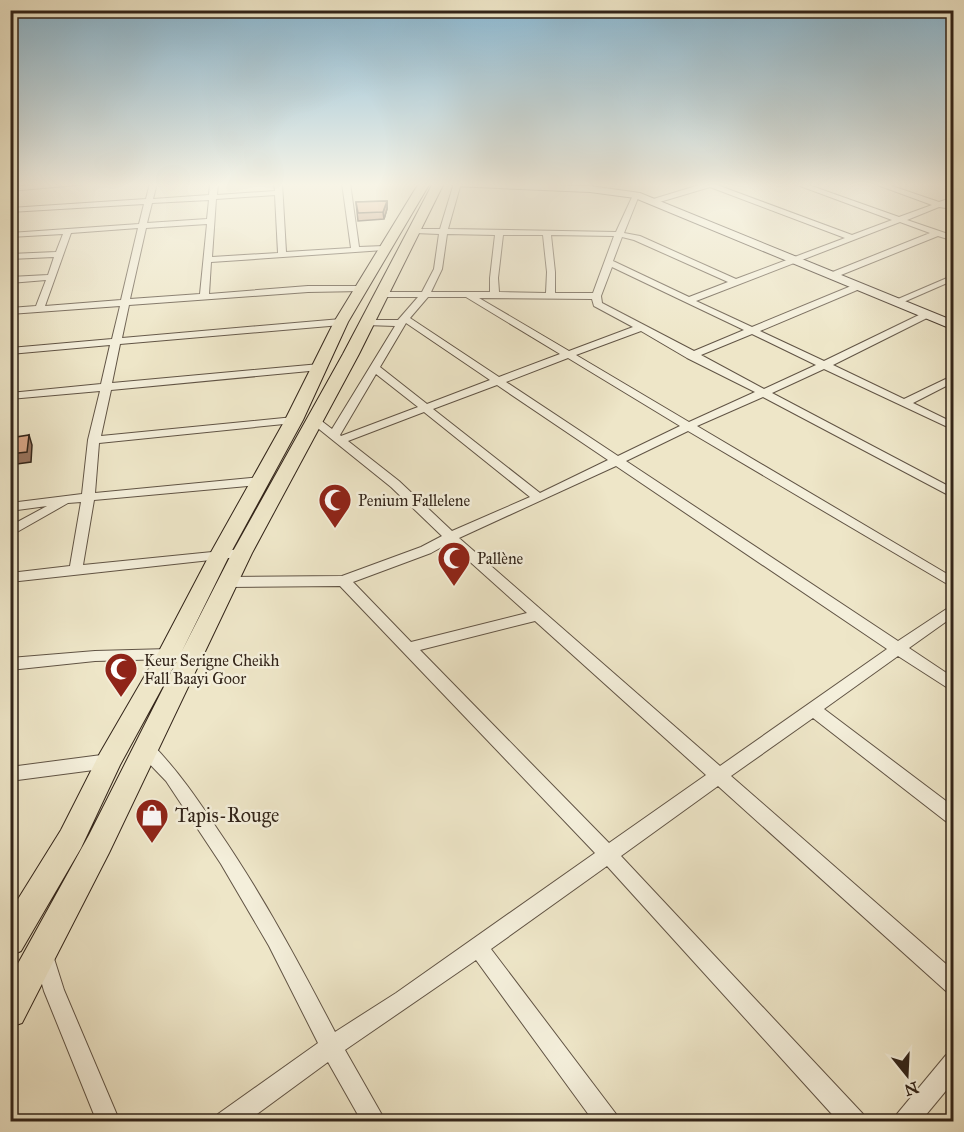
<svg xmlns="http://www.w3.org/2000/svg" width="964" height="1132" font-family="'IM FELL Great Primer',serif">
<style>
.lines{fill:none;stroke-linecap:round;stroke-linejoin:round}
.street-casing{stroke:#615445;stroke-width:2}
.secondary-casing{stroke:#322419;stroke-width:2}
.primary-casing{stroke:#322419;stroke-width:2}
.street{fill:#f4efdb;fill-rule:evenodd}
.secondary{fill:#f4efdb;fill-rule:evenodd}
.primary{fill:#eee6c8;fill-rule:evenodd}
.wall{fill:#bb9075;stroke:#322419;stroke-width:1.5}
.shaded-wall{fill:#99755f;stroke:#322419;stroke-width:1.5}
.building{fill:#daa788;stroke:#322419;stroke-width:1.5}
.labels{text-anchor:middle;stroke-width:5;stroke-linejoin:round;paint-order:stroke}
.poi-label{font-size:16px;fill:#322419;stroke:#f4efdb;text-anchor:start}
.near-poi-label{font-size:20px;fill:#322419;stroke:#f4efdb;text-anchor:start}
</style>
<rect width="100%" height="100%" fill="#eee6c8"/>
<filter id="stains"><feTurbulence type="fractalNoise" baseFrequency=".00333" numOctaves="4"/><feColorMatrix values="0 0 0 0 .2 0 0 0 0 .09 0 0 0 0 .02 0 0 0 .5 -.17"/></filter>
<radialGradient id="worn" r=".72"><stop offset=".6" stop-color="#630" stop-opacity="0"/><stop offset="1" stop-color="#630" stop-opacity=".3"/></radialGradient>
<g class="lines">
<defs>
<g id="street">
<path d="M59 183H98L10 191V187Z"/>
<path d="M150 183H157L153 199 209 195 210 183H218L217 195 275 191 274 183H282L286 252 351 248 342 183H350L359 247 384 246 388 248 384 250 211 262 209 294 308 286H365V290L362 291 308 292 129 305 122 338 341 319 346 322 341 325 120 344 112 383 320 364 325 367 320 370 111 390 101 436 294 417 300 420 294 423 99 443 95 493 260 477 266 481 260 485 94 500 83 565 242 549 247 550 249 553 247 556 10 582V573L70 566 81 502 68 503 10 536V526L47 506 10 511V503L82 494 88 440 100 391 10 399V393L101 384 110 345 10 354V348L112 339 120 306 10 314V308L36 306 46 280 10 283V277L48 275 54 257 10 259V254L56 252 63 234 10 237V233L139 224 144 204 10 212V208L146 199ZM275 195 278 253 212 257 216 199ZM209 200 207 219 147 223 152 203ZM207 224 200 294 130 299 146 228ZM138 228 121 300 45 306 71 233Z"/>
<path d="M454 183H461L448 229 616 232 633 195 640 193 624 233 640 236 736 279 845 238 710 187 653 204 649 202 650 200 706 183H718L717 185 852 235 892 220 792 183H803L899 217 932 205 872 183H883L939 202 954 197V202L946 205V208L939 207 907 220 954 236V241L938 236 836 277H830V273L930 233 900 222 696 301 752 327 856 284H862V288L760 331 824 361 923 313H929V317L833 365 904 399 954 375V382L913 403 954 423V430L824 369 772 393 954 489V498L763 397 697 426 954 578V588L688 431 626 461 898 641 954 604V616L909 648 954 678V692L898 656 824 709 954 807V825L948 823 813 718 731 776 954 971V995L947 992 718 786 621 856 863 1114 866 1122H839L607 866 491 949 616 1114 619 1122H594L476 960 345 1050 386 1122H362L328 1062 246 1122H215L218 1114 318 1043 269 946 221 864 166 781 139 753 137 748 139 743 145 741 151 743C179 772 196 797 218 830 262 894 299 963 335 1032L396 993 595 853 340 586 227 587 220 582 227 577 342 576 421 547 442 536 391 487 309 421 311 419H319L332 429 395 326 366 325 361 322 363 320H398L418 297H381L377 294 378 292H422L434 269 439 234 415 233 411 231 415 229H440ZM447 234 495 235 490 278V292H431L442 269ZM503 235H543L547 272 546 293 499 292 498 278ZM551 235 614 236 593 293H555V272ZM622 237 634 240 728 282 689 297 613 261ZM612 267 744 330 694 351 602 303 601 296ZM428 297H466L560 354 499 377 410 318ZM479 298 592 299 594 306 633 327 569 351ZM406 323 490 380 427 404 380 367ZM641 331 687 358 755 392 689 422 576 355ZM752 334 816 365 764 389 701 355ZM568 358 680 426 618 456 506 382ZM376 374 418 407 341 436 340 435ZM497 385 608 460 540 493 433 409ZM424 412 530 497 452 531 399 481 348 441ZM616 466 887 649 720 766 459 538ZM449 543 527 613 411 642 353 582 431 553ZM535 621 706 775 609 843 420 650Z"/>
<path d="M954 275V280L899 304 891 302Z"/>
<path d="M169 649 174 650 176 654 174 658 169 659 95 661 10 670V658L95 651Z"/>
<path d="M109 754 115 756 117 761 115 766 109 768 10 781V767Z"/>
<path d="M44 946 51 949 64 990 120 1122H97L44 991 34 956 37 949Z"/>
<path d="M954 1052V1081L920 1122H894L897 1114 946 1055Z"/>
</g>
<path id="secondary" d="M450 183 590 186 640 193 954 321V330L635 198 590 192 454 186Z"/>
<path id="primary" d="M419 183H430L348 322 303 420 230 554 182 651 232 553 343 354 433 183H444L359 354 252 553 109 853 22 1023 10 1027V978L89 835 180 655 120 765 81 848 21 951 10 956V912L61 830 100 753 158 653 210 554 285 420 334 322Z"/>
</defs>
<use href="#street" class="street-casing"/>
<use href="#secondary" class="secondary-casing"/>
<use href="#primary" class="primary-casing"/>
<use href="#street" class="street"/>
<use href="#secondary" class="secondary"/>
<use href="#primary" class="primary"/>
</g>
<path class="wall" d="M387 201V209L384 219 358 221 356 202Z"/>
<g class="shaded-wall">
<path d="M387 201V209L384 219 383 212Z"/>
<path d="M29 435 32 445 31 462 10 465V454Z"/>
</g>
<g class="building">
<path d="M387 201 383 212 358 213 356 202Z"/>
<path d="M29 435 27 452 10 454V438Z"/>
</g>
<linearGradient id="sky" x2="0" y2="1"><stop stop-color="#88b8d4"/><stop offset="0.54" stop-color="#f7f4e6"/><stop offset="1" stop-color="#f7f4e6" stop-opacity="0"/></linearGradient>
<rect width="964" height="342" fill="url(#sky)"/>
<defs>
<symbol id="mosque-pin" viewBox="-11 -11 22 30"><path d="M0 17L-7.5 6A9.5 9.5 0 1 1 7.5 6Z" fill="#8f2418" stroke="#f4efdb"/><path d="M3.5-4.9A6 6 0 1 0 3.5 4.9A5 5 0 1 1 3.5-4.9Z" fill="#fff"/></symbol>
<symbol id="shop-pin" viewBox="-11 -11 22 30"><path d="M0 17L-7.5 6A9.5 9.5 0 1 1 7.5 6Z" fill="#8f2418" stroke="#f4efdb"/><path d="M-5-2.5h2.3a2.7 3.5 0 0 1 5.4 0H5L5.5 6h-11ZM-1.5-2.5h3a1.5 2.3 0 0 0-3 0Z" fill="#fff"/></symbol>
</defs>
<g fill-rule="evenodd">
<use href="#mosque-pin" x="316" y="481" width="38" height="52"/>
<use href="#mosque-pin" x="435" y="539" width="38" height="52"/>
<use href="#mosque-pin" x="102" y="650" width="38" height="52"/>
<use href="#shop-pin" x="133" y="796" width="38" height="52"/>
</g>
<g class="labels">
<g class="poi-label">
<text x="358" y="506">Penium Fallelene</text>
<text x="477" y="564">Pallène</text>
<text x="144" y="666">Keur Serigne Cheikh<tspan x="144" dy="18">Fall Baayi Goor</tspan></text>
</g>
<g class="near-poi-label">
<text x="175" y="822">Tapis-Rouge</text>
</g>
</g>
<rect width="964" height="1132" fill="none" stroke="#eee6c8" stroke-width="36"/>
<rect x="12" y="12" width="940" height="1108" fill="none" stroke="#322419" stroke-width="3"/>
<rect x="18" y="18" width="928" height="1096" fill="none" stroke="#322419" stroke-width="1.5"/>
<g transform="translate(907 1075) rotate(162)" stroke="#f4efdb" stroke-width="4.5" paint-order="stroke">
<path d="M0-4.5L10 22L0 15L-10 22Z" fill="#322419"/>
<text y="-9" font-size="16" font-weight="bold" text-anchor="middle" fill="#322419">N</text>
</g>
<rect width="100%" height="100%" filter="url(#stains)"/>
<rect width="100%" height="100%" fill="url(#worn)"/>
</svg>
